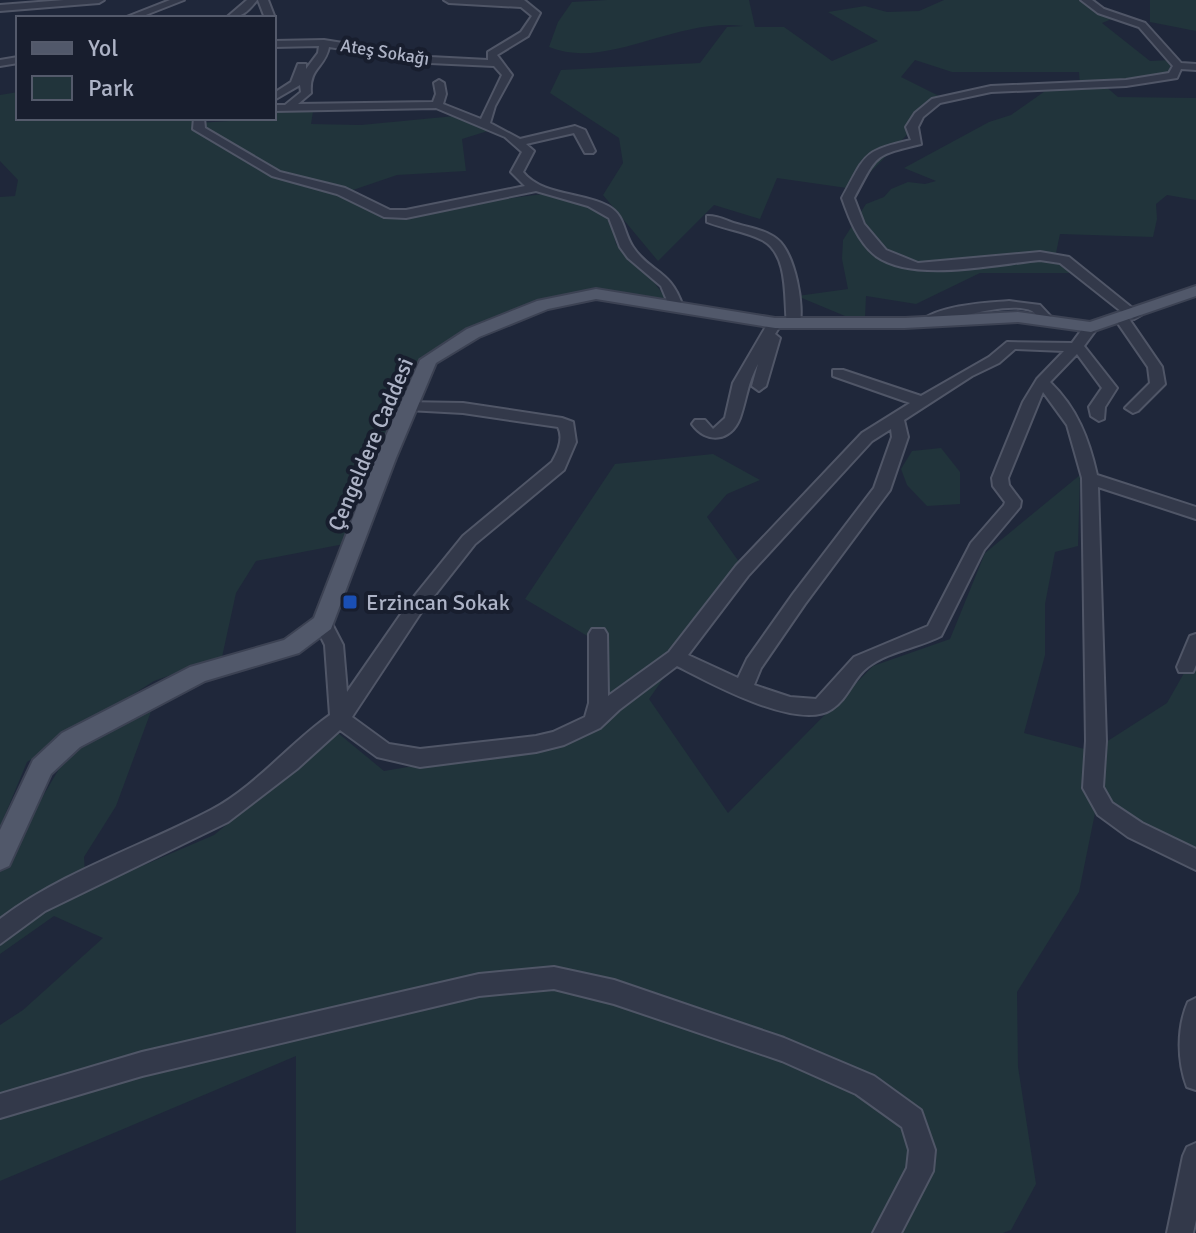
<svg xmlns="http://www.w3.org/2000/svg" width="1196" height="1233" font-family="Signika,sans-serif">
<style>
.green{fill:#21343b}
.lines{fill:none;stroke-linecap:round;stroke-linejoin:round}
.minor-casing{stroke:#505667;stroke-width:4}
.major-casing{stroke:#3c4253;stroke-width:4}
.minor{fill:#33394a;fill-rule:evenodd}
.major{fill:#51586a;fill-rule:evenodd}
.transit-dot{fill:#1a4fb4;stroke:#181e2e;stroke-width:3}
.labels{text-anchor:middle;stroke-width:8;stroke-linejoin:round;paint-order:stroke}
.far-street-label{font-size:18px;fill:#adb3c6;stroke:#181e2e}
.street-label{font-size:22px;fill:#adb3c6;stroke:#181e2e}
.poi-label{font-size:22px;fill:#adb3c6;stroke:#181e2e;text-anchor:start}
</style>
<rect width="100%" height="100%" fill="#1f273a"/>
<g class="green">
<path d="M607 0H749L755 27H784L832 61 878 41 828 12 865 6 887 12 919 11 944 0H1090L1098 10 1117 17 1102 23 1150 61 1171 60 1170 74 1080 85 1079 72H952L915 60 901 77 943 98 854 189 777 178 760 219 714 205 658 261 603 195 623 163 619 138 550 93 561 70 700 63 727 27 743 26C676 17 607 71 549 47L558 22 572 2Z"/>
<path d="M1150 0H1196V31L1150 22Z"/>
<path d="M1105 86 1118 97 1196 98V200L1167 195 1156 204 1157 219 1153 237 1060 234 1056 253 1072 273H980L916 304 866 296 865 318 845 316 797 296 848 289 842 259 843 240 866 204 884 197 891 189 908 182 925 184 936 181 904 168 989 122 1011 115 1048 89Z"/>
<path d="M18 92V118H197V123L229 121 230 118H274V111H313L311 124 361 125 455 116 491 130 462 139 466 171 397 175 353 190 360 200 385 214 551 193 609 213 616 244 630 262 648 274 668 301 581 292 470 329 437 347 427 356 402 403 358 500 344 544 256 561 236 593 222 657 154 681 27 762 0 827V197L15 196 18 180 0 161V95Z"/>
<path d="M941 448 960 472V504L927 506 907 485 901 469 912 451Z"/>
<path d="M713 454 760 480 727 494 707 517 742 566 649 699 728 813 873 666 950 639 985 553 1080 475 1078 546 1055 552 1045 604V655L1024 733 1092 751 1167 703 1196 652V860L1095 813 1079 892 1017 992 1018 1067 1036 1184 1011 1230 1003 1233H296V1056L0 1181V1025L23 1010 103 938 54 916 0 954V869L66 757 153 706 116 806 84 857 86 890 214 835 338 733 384 771 580 738 606 695 589 637 525 599 615 464Z"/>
</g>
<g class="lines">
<defs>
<g id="minor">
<path d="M64 0H104L99 3 0 11V5Z"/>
<path d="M170 0H184L138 18H124Z"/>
<path d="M247 0H257C248 12 241 18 226 18Z"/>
<path d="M258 0H268L275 18 274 19 265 18Z"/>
<path d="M444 0H524L540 13 528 36 497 55 512 75 495 106 490 123 520 139 575 126 585 130 595 151 593 153H585L574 133 526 144 534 151 523 172C542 196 582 192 608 206 625 215 623 232 633 247 650 273 671 269 683 307L681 310H671L661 286 628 258 620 247 609 218 588 206 536 191 406 218 384 217 337 194 272 176 193 129 194 118H204L205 128 280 172 345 188 390 210H406L525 186 511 172 522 152 505 137 436 108 274 111V105H285L301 92 300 85 274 100V93L291 82 298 64H306V69L318 53 319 46 274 47V41L324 40 430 57 488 60V52L521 32 532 16 521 7 449 3ZM329 47 430 63 494 66 502 75 481 119 443 104 446 94 444 83 439 80 434 83 436 94 433 102 298 104 311 93C309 67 325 68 329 47Z"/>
<path d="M1081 0H1092L1104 9 1145 23 1181 63 1196 64V70L1181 69 1177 78 1126 86 991 92 940 103 923 117 918 127 921 144C872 156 878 154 854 198L864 224 886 250 918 263 1040 252 1069 257 1141 315 1134 319 1127 316 1162 367 1165 384 1138 411 1133 413 1125 408 1150 383 1148 367 1115 319 1117 316H1127L1060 263 1040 260C996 264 914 283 876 256 858 242 849 218 842 198 866 155 861 151 911 140L906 127 915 113 932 99 991 86 1126 80 1169 73 1173 66 1139 27 1098 13Z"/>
<path d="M18 57V63L0 66V60Z"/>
<path d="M707 216C717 215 727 221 737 224 750 228 766 230 777 239 795 253 805 307 799 327L794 328 787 324C784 298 789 254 762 240 745 231 724 229 707 222Z"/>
<path d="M1009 301 1040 305 1053 319 1046 323C1039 320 1038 315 1032 311 1010 300 949 320 926 326L919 322C940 305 982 303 1009 301Z"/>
<path d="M775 319 782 323 775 334 780 338 766 386 759 391 752 386 758 364C747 384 747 398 740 418 731 442 706 444 692 424L695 420H705L713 429 725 418 733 383 768 323Z"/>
<path d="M1091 323 1098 327 1084 346 1117 388 1105 407 1104 419 1099 421 1091 416 1089 407 1102 388 1077 354 1050 382C1077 408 1089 439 1097 475L1196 507V519L1098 487 1106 741 1103 787 1112 803 1142 823 1196 849V870L1128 837 1098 815 1083 788 1086 741 1082 478 1067 425 1043 392 1008 478 1009 485 1021 501 1020 507 984 550 941 636C918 648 889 651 868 667 853 678 848 699 832 709 799 732 710 683 677 666L619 710 600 728 564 745 536 752 420 767 377 757 340 730 297 769 228 822 45 911 0 944V919C63 871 141 847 211 810 256 786 289 744 330 715L325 645 314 623 317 618H329L343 645 347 692 408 604 463 536 552 462C558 452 564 438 558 427L463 413 408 410 400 405 403 402 463 403 562 418 573 422 576 442 564 470 475 544 420 614 352 717 389 744 420 749 536 736 553 732 585 717 589 703V634L592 629H604L607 634 608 696 669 652 736 566 862 433 910 403 833 376V370H843L921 396 989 357 1007 342 1072 343 1086 324ZM1015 349 1064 351 1037 379 1023 402 992 478 993 486 1005 502 1004 505 971 543 928 626 854 657 816 699 790 697 754 685 761 668 805 604 890 490 908 437 904 420 972 376 999 363ZM891 429 892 437 874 488 793 594 747 659 738 678 688 655 748 576 872 441Z"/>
<path d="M1196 634V665L1193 672H1179L1177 667 1190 636Z"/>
<path d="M554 967 614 980 784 1038 874 1076 921 1110 935 1150 933 1171 901 1233H873L907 1168 909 1150 902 1127 856 1094 782 1061 614 1004 554 989 479 996 142 1076 0 1118V1094L142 1052 479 974Z"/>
<path d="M1196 998V1090L1187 1087C1177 1061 1177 1027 1188 1002Z"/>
<path d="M1196 1143V1220L1193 1233H1167L1183 1156 1187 1147Z"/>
</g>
<path id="major" d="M1196 286V296L1091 332 1018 322 905 328H775L596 299 548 309 479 337 436 363 396 458 331 629 299 653 205 681 80 747 51 774 9 866 0 870V830L33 760 62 733 190 667 284 640 314 618 376 458 420 360 467 329 537 301 596 289 775 318H905L1018 312 1090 322Z"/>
</defs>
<use href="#minor" class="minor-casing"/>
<use href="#major" class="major-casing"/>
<use href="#minor" class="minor"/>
<use href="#major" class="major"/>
</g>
<rect class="transit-dot" x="342" y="594" width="16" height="16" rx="4"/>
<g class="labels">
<g class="far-street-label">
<text transform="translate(385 52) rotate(9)" y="6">Ateş Sokağı</text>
</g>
<g class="street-label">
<text transform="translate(370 444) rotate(-67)" y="8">Çengeldere Caddesi</text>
</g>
<g class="poi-label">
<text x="366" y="610">Erzincan Sokak</text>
</g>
</g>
<rect x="16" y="16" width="260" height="104" fill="#181e2e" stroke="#545a6b" stroke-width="2"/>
<rect x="32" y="42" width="40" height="12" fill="#51586a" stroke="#545a6b" stroke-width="2"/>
<text x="88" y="56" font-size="24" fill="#adb3c6">Yol</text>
<rect x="32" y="76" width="40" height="24" fill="#21343b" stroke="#545a6b" stroke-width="2"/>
<text x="88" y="96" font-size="24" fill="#adb3c6">Park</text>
</svg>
